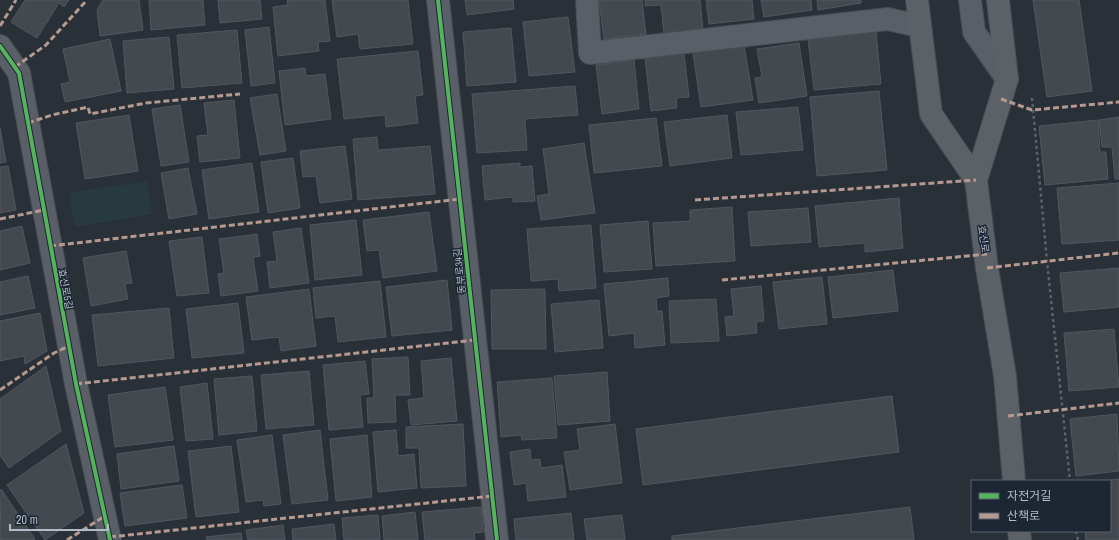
<svg xmlns="http://www.w3.org/2000/svg" width="1119" height="540" font-family="'Archivo Narrow','Noto Sans KR',sans-serif">
<style>
.green{fill:#273a3e}
.building{fill:#444950;stroke:#52575f}
.lines{fill:none;stroke-linecap:round;stroke-linejoin:round}
.minor-casing{stroke:#484c53;stroke-width:24}
.major-casing{stroke:#484c55;stroke-width:24}
.path{stroke:#5d636a;stroke-width:2.5;stroke-dasharray:3 3;stroke-linecap:butt}
.minor{stroke:#5a5e66;stroke-width:22}
.major{stroke:#5c6168;stroke-width:22}
.quiet{stroke:#b69a8f;stroke-width:3;stroke-dasharray:6 3;stroke-linecap:butt}
.cycleway-casing{stroke:#1d2633;stroke-width:6}
.cycleway{stroke:#56b35d;stroke-width:4}
.labels{text-anchor:middle;stroke-width:3;stroke-linejoin:round;paint-order:stroke}
.street-label{font-size:10px;fill:#b4bcc9;stroke:#1d2633}
</style>
<rect width="100%" height="100%" fill="#2a3038"/>
<path class="green" d="M147 181 152 214 75 227 69 193Z"/>
<g class="building">
<path d="M25 0H69L64 7 59 3 37 38 11 22Z"/>
<path d="M103 0H139L143 30 100 36 97 10Z"/>
<path d="M149 0H203L205 25 151 30Z"/>
<path d="M218 0H260L262 19 220 23Z"/>
<path d="M287 0H325L330 41 318 42 319 51 278 56 273 7 288 5Z"/>
<path d="M332 0H408L413 44 360 49 358 34 337 37Z"/>
<path d="M465 0H513L514 9 467 15Z"/>
<path d="M599 0H642L646 34 604 39Z"/>
<path d="M645 0H700L703 30 664 34 661 5 645 6Z"/>
<path d="M706 0H752L754 19 709 24Z"/>
<path d="M761 0H811L812 10 764 17Z"/>
<path d="M817 0H861V3L818 10Z"/>
<path d="M1033 0H1079L1092 91 1047 97Z"/>
<path d="M568 17 575 72 529 76 523 22Z"/>
<path d="M269 27 275 83 251 86 245 30Z"/>
<path d="M511 28 516 82 467 86 463 32Z"/>
<path d="M237 30 242 83 182 88 177 35Z"/>
<path d="M876 32 881 84 814 90 808 39Z"/>
<path d="M169 37 174 89 127 93 123 41Z"/>
<path d="M110 39 121 91 65 102 61 84 70 82 63 49Z"/>
<path d="M799 43 807 96 759 103 755 78 762 77 757 49Z"/>
<path d="M744 45 753 100 701 107 693 53Z"/>
<path d="M418 51 423 95 415 96 418 123 386 127 385 115 344 119 337 59Z"/>
<path d="M684 54 689 97 676 98 677 108 651 111 645 58Z"/>
<path d="M634 60 639 109 602 114 596 65Z"/>
<path d="M305 68 306 76 325 74 331 119 285 125 279 71Z"/>
<path d="M575 86 578 115 525 119 527 150 477 153 472 94Z"/>
<path d="M879 91 887 170 817 176 810 97Z"/>
<path d="M277 94 286 151 260 155 250 98Z"/>
<path d="M234 100 240 158 200 162 197 136 208 135 204 103Z"/>
<path d="M180 105 189 162 161 166 152 109Z"/>
<path d="M798 107 803 150 741 155 736 112Z"/>
<path d="M129 115 138 171 85 179 76 123Z"/>
<path d="M727 115 732 158 670 166 664 122Z"/>
<path d="M1119 117V179H1115L1112 147H1102L1099 120Z"/>
<path d="M656 118 662 166 594 173 589 125Z"/>
<path d="M1098 120 1100 152H1106L1108 179 1045 185 1039 126Z"/>
<path d="M0 128 6 162 0 163Z"/>
<path d="M377 137 378 150 430 146 435 194 358 200 353 139Z"/>
<path d="M584 143 595 213 541 220 537 196 549 194 543 149Z"/>
<path d="M345 146 352 199 320 203 316 176 303 177 300 151Z"/>
<path d="M293 158 300 208 268 213 261 162Z"/>
<path d="M252 163 259 212 209 219 202 170Z"/>
<path d="M520 163V167L532 166 535 201 513 202V197L485 200 482 166Z"/>
<path d="M8 166 16 210 0 213V167Z"/>
<path d="M188 168 197 214 169 219 161 173Z"/>
<path d="M1119 183V240L1062 244 1057 188Z"/>
<path d="M899 198 903 248 865 252V243L819 247 815 206Z"/>
<path d="M732 207 735 261 656 266 653 223 690 221V210Z"/>
<path d="M808 208 811 242 751 246 748 212Z"/>
<path d="M429 212 437 271 383 278 379 250 367 251 363 220Z"/>
<path d="M356 220 362 275 315 280 310 225Z"/>
<path d="M648 221 652 269 604 272 600 225Z"/>
<path d="M591 225 596 288 559 291 558 279 531 281 527 229Z"/>
<path d="M22 226 30 263 0 270V231Z"/>
<path d="M301 228 309 283 270 288 267 262 277 261 273 232Z"/>
<path d="M257 234 260 256 253 257 258 291 221 296 218 274 224 273 219 239Z"/>
<path d="M202 237 209 293 177 296 169 241Z"/>
<path d="M126 251 132 283 125 284 128 299 91 306 83 258Z"/>
<path d="M1119 268V307L1064 312 1060 273Z"/>
<path d="M893 270 898 311 833 318 828 277Z"/>
<path d="M28 276 35 308 0 315V282Z"/>
<path d="M822 277 827 324 779 329 773 282Z"/>
<path d="M668 278 669 296 656 298 657 311H662L665 345 635 348 634 333 609 336 604 284Z"/>
<path d="M447 280 452 330 392 336 386 287Z"/>
<path d="M380 281 386 337 338 342 335 316 316 318 313 288Z"/>
<path d="M761 286 764 321 756 322 757 333 727 336 725 317 734 316 731 289Z"/>
<path d="M309 289 316 346 281 351 279 337 252 340 246 297Z"/>
<path d="M545 289 546 349H492L491 290Z"/>
<path d="M716 299 719 341 671 343 669 301Z"/>
<path d="M599 300 603 348 555 352 551 304Z"/>
<path d="M238 303 244 353 192 358 186 309Z"/>
<path d="M169 308 174 358 98 366 92 315Z"/>
<path d="M40 313 47 351 25 364 24 356 0 361V321Z"/>
<path d="M1114 329 1119 387 1069 391 1064 333Z"/>
<path d="M408 357 410 395H395L396 422 368 423 367 398H374L372 359Z"/>
<path d="M451 358 457 421 411 425 408 400 424 398 421 361Z"/>
<path d="M365 361 369 394 360 395 363 427 329 430 323 365Z"/>
<path d="M46 366 61 431 9 468 0 455V399Z"/>
<path d="M309 371 314 425 266 429 261 375Z"/>
<path d="M607 372 610 421 558 425 554 376Z"/>
<path d="M252 376 257 431 219 435 214 379Z"/>
<path d="M552 378 557 438 522 440 521 435 501 437 497 382Z"/>
<path d="M207 383 213 439 186 441 180 387Z"/>
<path d="M165 387 173 440 115 447 108 395Z"/>
<path d="M892 396 899 452 643 485 636 429Z"/>
<path d="M1117 414 1119 471 1076 476 1070 419Z"/>
<path d="M463 424 466 486 421 488 419 448H406V427Z"/>
<path d="M615 424 622 483 570 490 564 452 580 450 577 429Z"/>
<path d="M320 430 328 500 292 504 283 435Z"/>
<path d="M396 430 398 456 414 454 417 488 378 492 373 432Z"/>
<path d="M272 435 281 504 264 506 263 500 246 502 237 440Z"/>
<path d="M367 435 372 497 336 501 330 439Z"/>
<path d="M66 444 84 513 45 540 7 485Z"/>
<path d="M174 446 179 481 121 489 117 454Z"/>
<path d="M231 446 239 512 196 517 188 451Z"/>
<path d="M530 449 531 460 540 459 541 468 562 465 566 497 528 501 526 483 514 485 510 452Z"/>
<path d="M1119 479V540H1086L1085 531H1110V481H1104Z"/>
<path d="M182 485 187 518 125 526 120 493Z"/>
<path d="M1 489 35 539 34 540H0Z"/>
<path d="M481 507 483 532 474 533 475 540H425L422 512Z"/>
<path d="M910 507 914 540H672V536Z"/>
<path d="M415 512 418 540H384L382 516Z"/>
<path d="M571 513 574 540H516L514 519Z"/>
<path d="M378 515 380 540H344L342 518Z"/>
<path d="M622 515 625 540H587L584 519Z"/>
<path d="M334 524 336 540H293L292 529Z"/>
<path d="M283 525 285 540H248L246 530Z"/>
<path d="M241 533 242 540H207L206 537Z"/>
</g>
<g class="lines">
<defs>
<g id="minor">
<path d="M438 0 497 540"/>
<path d="M587 0 590 53 888 19 919 26"/>
<path d="M970 0 974 32 1007 79"/>
<path d="M0 46 19 73 76 384 110 540"/>
</g>
<g id="major">
<path d="M917 0 931 114 976 180"/>
<path d="M998 0 1007 79 976 180 987 268 1005 376 1014 481"/>
<path d="M1019 531 1020 540"/>
</g>
</defs>
<use href="#minor" class="minor-casing"/>
<use href="#major" class="major-casing"/>
<g class="path">
<path d="M1032 98 1047 261 1070 481"/>
<path d="M1076 531 1078 540"/>
</g>
<use href="#minor" class="minor"/>
<use href="#major" class="major"/>
<g class="quiet">
<path d="M0 26 16 0"/>
<path d="M15 67 46 45 87 0"/>
<path d="M1001 99 1032 110 1119 102"/>
<path d="M28 123 52 115 88 107 90 114 146 103 240 94"/>
<path d="M695 200 976 180"/>
<path d="M0 219 44 210"/>
<path d="M50 246 460 199"/>
<path d="M987 268 1119 253"/>
<path d="M722 280 987 254"/>
<path d="M76 384 475 340"/>
<path d="M0 390 54 353 69 346"/>
<path d="M1008 416 1119 403"/>
<path d="M110 537 492 496"/>
<path d="M67 540 105 516"/>
</g>
<defs>
<g id="cycleway">
<path d="M438 0 497 540"/>
<path d="M0 46 19 73 76 384 110 540"/>
</g>
</defs>
<use href="#cycleway" class="cycleway-casing"/>
<use href="#cycleway" class="cycleway"/>
</g>
<g class="labels">
<g class="street-label">
<text transform="translate(984 239) rotate(82)" y="4">효신로</text>
<text transform="translate(459 271) rotate(-96)" y="4">동부로34길</text>
<text transform="translate(66 289) rotate(79)" y="4">효신로5길</text>
</g>
</g>
<rect x="971" y="480" width="140" height="52" fill="#1d2633" stroke="#59626f"/>
<rect x="979" y="493" width="20" height="6" fill="#56b35d" stroke="#59626f"/>
<text x="1007" y="500" font-size="12" fill="#b4bcc9">자전거길</text>
<rect x="979" y="513" width="20" height="6" fill="#b69a8f" stroke="#59626f"/>
<text x="1007" y="520" font-size="12" fill="#b4bcc9">산책로</text>
<path d="M10 524v6h98v-6" fill="none" stroke="#b4bcc9" stroke-width="2"/>
<text x="16" y="524" font-size="12" fill="#b4bcc9" stroke="#1d2633" stroke-width="3" paint-order="stroke">20 m</text>
</svg>
